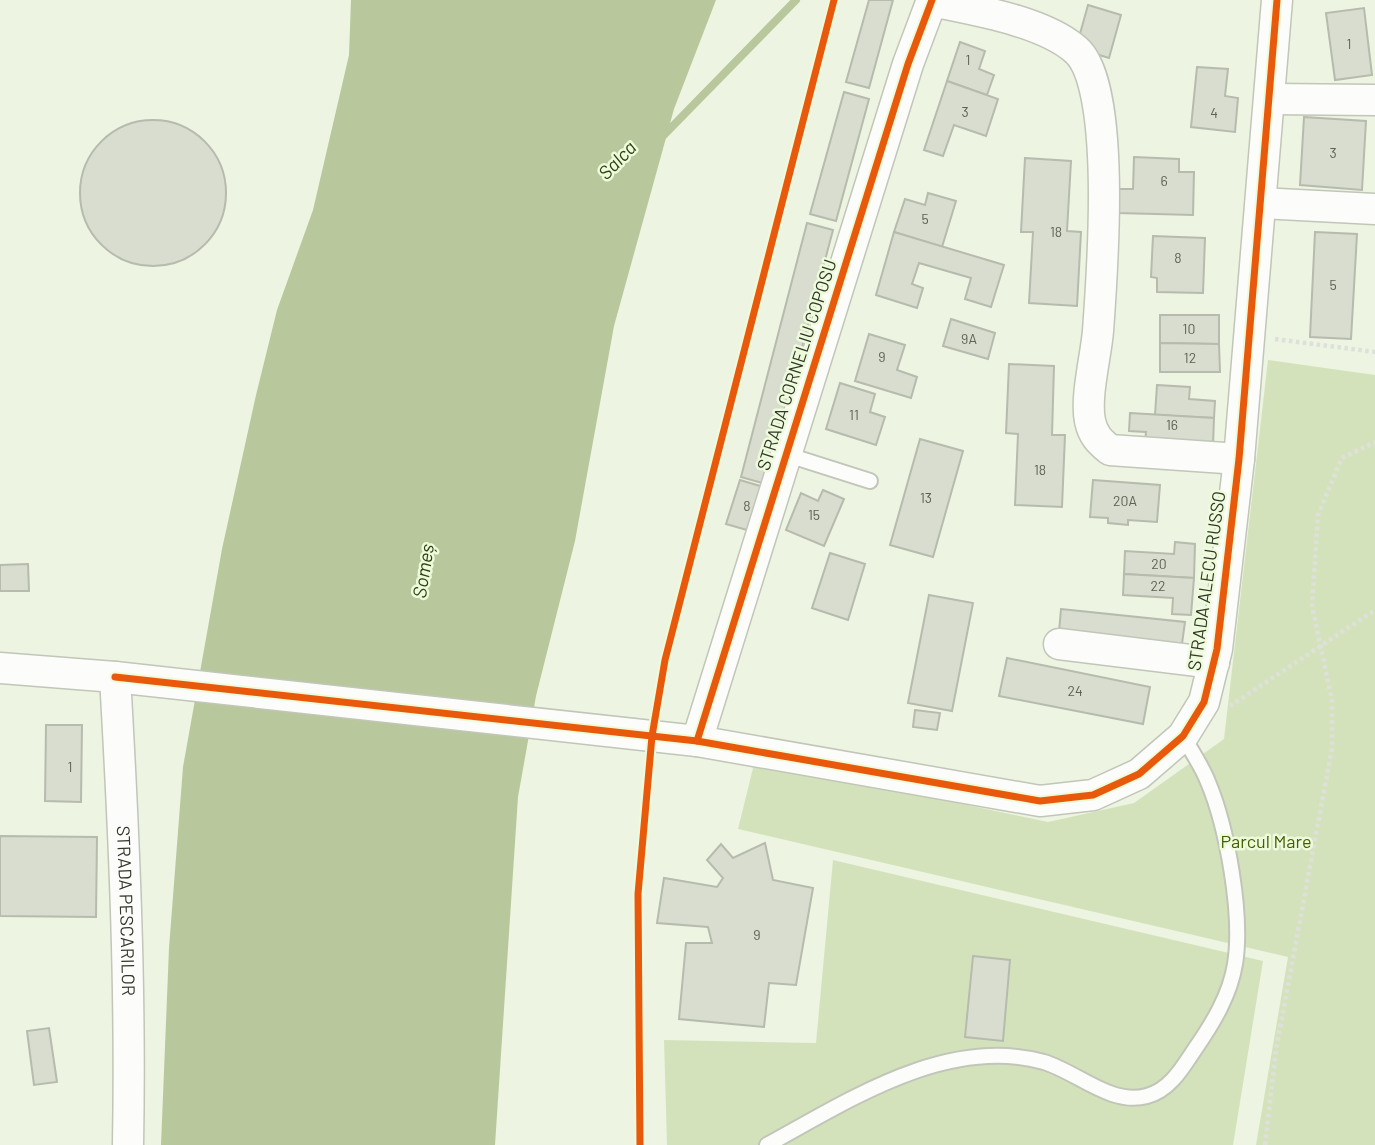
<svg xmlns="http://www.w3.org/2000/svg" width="1375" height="1145" font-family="Barlow,sans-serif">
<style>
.green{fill:#d4e2bc}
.water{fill:#b8c89c}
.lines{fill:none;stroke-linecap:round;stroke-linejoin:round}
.stream{stroke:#b8c89c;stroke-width:8}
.building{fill:#d8ddcf;stroke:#b6bbad;stroke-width:2}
.lane-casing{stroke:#c1c6b8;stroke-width:18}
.street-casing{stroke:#c1c6b8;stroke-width:33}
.path{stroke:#dee0da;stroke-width:4.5;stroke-dasharray:3.5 3.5;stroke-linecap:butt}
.lane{stroke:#fcfdfb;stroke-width:14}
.street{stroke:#fcfdfb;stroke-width:30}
.cycleway-casing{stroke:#eefbdb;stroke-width:11}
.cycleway{stroke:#e8590c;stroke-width:7}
.labels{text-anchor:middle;stroke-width:5;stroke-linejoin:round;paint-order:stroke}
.number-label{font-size:14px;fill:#5c6154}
.street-label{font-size:18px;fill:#303529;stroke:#eefbdb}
.park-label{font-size:18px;fill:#465d04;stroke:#eefbdb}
.water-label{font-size:19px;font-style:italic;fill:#2f3d13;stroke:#eefbdb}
</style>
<rect width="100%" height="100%" fill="#edf4e2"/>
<g class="green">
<path d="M1268 360 1375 375V1145H1256L1288 957 738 829 755 760 1048 822 1134 803 1224 739Z"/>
<path d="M833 860 1263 961 1233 1145H667L664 1040 816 1043Z"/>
</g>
<path class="water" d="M351 0H716L674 109 614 326 575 541 536 696 518 797 495 1145H161L169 948 183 767 222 549 256 395 277 310 313 210 349 55Z"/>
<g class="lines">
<path class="stream" d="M661 138 796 0"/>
</g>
<g class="building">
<path d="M869 0H893L869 88 846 82Z"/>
<path d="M1088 5 1121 15 1109 58 1076 48Z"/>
<path d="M1364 8 1372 75 1335 80 1326 13Z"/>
<path d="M960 42 985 51 979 69 994 75 987 95 947 81Z"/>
<path d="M1197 67 1228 69 1225 96 1238 98 1235 132 1191 127Z"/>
<path d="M947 81 998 99 986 136 954 125 943 156 924 150Z"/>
<path d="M844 92 869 99 836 221 810 214Z"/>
<path d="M1304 117 1366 121 1362 190 1300 185Z"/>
<circle cx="153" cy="193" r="73"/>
<path d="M1134 157 1179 159V172H1194L1193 215 1118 213 1119 189H1133Z"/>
<path d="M1025 158 1071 161 1067 231 1081 232 1077 306 1029 303 1033 232H1021Z"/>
<path d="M928 193 956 201 942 247 894 232 905 199 925 205Z"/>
<path d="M807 223 833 230 766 484 741 477Z"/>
<path d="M894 232 1004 265 991 307 965 299 971 278 919 263 912 284 923 288 917 308 876 295Z"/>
<path d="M1315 232 1357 234 1351 339 1310 337Z"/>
<path d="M1153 236 1205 238 1203 293 1157 292V278L1151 277Z"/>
<path d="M1160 315H1219V344L1160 343Z"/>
<path d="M951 319 995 333 988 359 943 346Z"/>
<path d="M869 334 905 345 897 370 917 377 911 398 855 381Z"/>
<path d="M1160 343 1219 344 1220 372H1160Z"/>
<path d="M1009 364 1054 366 1052 435H1065L1062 507 1015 505 1018 434 1006 433Z"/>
<path d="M840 383 875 394 870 412 885 417 876 445 826 429Z"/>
<path d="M1157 385 1190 387 1189 399 1215 401 1214 418 1155 415Z"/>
<path d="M1130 413 1214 418 1213 446 1145 442 1146 432 1129 431Z"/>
<path d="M920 439 963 451 933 557 890 545Z"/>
<path d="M740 480 767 488 754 532 726 524Z"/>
<path d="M1093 480 1160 485 1157 522 1128 520V525L1108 523V518L1090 517Z"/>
<path d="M823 490 844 499 824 546 786 530 801 493 818 501Z"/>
<path d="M1175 542 1195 544 1194 578 1124 574 1125 551 1174 554Z"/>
<path d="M830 553 865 564 848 620 812 608Z"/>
<path d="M28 564 29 591H0V565Z"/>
<path d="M1124 574 1194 578 1191 615 1172 614 1173 598 1123 595Z"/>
<path d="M929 595 973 603 952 711 908 703Z"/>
<path d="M1061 609 1185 622 1182 644 1059 632Z"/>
<path d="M1007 658 1150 687 1143 724 999 696Z"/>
<path d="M915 710 940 713 937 730 913 727Z"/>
<path d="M46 725H82L81 802 45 801Z"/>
<path d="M0 836 97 837 96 917 0 916Z"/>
<path d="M765 843 773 880 813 888 796 985 769 983 764 1027 679 1019 686 943H712L708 927 657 923 664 878 717 887 723 878 707 860 721 844 733 858Z"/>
<path d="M973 956 1010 960 1003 1041 965 1037Z"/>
<path d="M49 1028 57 1082 34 1085 27 1031Z"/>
</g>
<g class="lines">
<defs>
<g id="lane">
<path d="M785 454 870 481"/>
<path d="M767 1145C848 1101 947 1035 1044 1062 1077 1072 1111 1106 1147 1096 1170 1090 1183 1067 1195 1049 1213 1023 1230 995 1235 964 1243 915 1227 827 1208 782 1202 766 1191 751 1183 736"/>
</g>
<g id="street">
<path d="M931 1C974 10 1043 21 1076 50 1117 85 1102 276 1098 331 1096 356 1085 397 1090 421 1093 435 1099 441 1110 450L1239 459"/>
<path d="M1271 99 1375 100"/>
<path d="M1262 203 1375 209"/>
<path d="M1059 644 1214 663"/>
<path d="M0 668 115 677 697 741 1040 801 1093 795 1139 774 1183 736 1204 702 1217 649 1239 459 1277 0"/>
<path id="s1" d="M115 677C124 833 131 989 128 1145"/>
<path d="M697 741 908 64 932 0"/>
</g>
</defs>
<use href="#lane" class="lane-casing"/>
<use href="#street" class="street-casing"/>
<g class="path">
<path d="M1275 339 1375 352"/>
<path d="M1230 706 1375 610"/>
<path d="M1265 1145 1276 1050 1332 748V700L1312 606 1318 515 1342 458 1375 442"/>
</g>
<use href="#lane" class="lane"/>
<use href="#street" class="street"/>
<defs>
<g id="cycleway">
<path d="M115 677 697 741 1040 801 1093 795 1139 774 1183 736 1204 702 1217 649 1239 459 1277 0"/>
<path d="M697 741 908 64 932 0"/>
<path d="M640 1145 638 894 652 736 665 660 834 0"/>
</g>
</defs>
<use href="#cycleway" class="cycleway-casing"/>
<use href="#cycleway" class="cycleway"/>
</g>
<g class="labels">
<g class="number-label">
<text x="1349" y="49">1</text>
<text x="968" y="65">1</text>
<text x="965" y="117">3</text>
<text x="1214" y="118">4</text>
<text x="1333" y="158">3</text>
<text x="1164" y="186">6</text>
<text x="925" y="224">5</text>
<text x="1056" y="237">18</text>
<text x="1178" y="263">8</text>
<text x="1333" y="290">5</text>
<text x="1189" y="334">10</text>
<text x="969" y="344">9A</text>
<text x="882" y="362">9</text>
<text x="1190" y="363">12</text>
<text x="854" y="420">11</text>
<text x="1172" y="430">16</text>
<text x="1040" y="475">18</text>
<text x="926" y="503">13</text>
<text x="1125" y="506">20A</text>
<text x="747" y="511">8</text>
<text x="814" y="520">15</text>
<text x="1159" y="569">20</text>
<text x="1158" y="591">22</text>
<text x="1075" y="696">24</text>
<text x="70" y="772">1</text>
<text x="757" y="940">9</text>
</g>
<g class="street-label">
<text transform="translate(797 365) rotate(-72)" y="6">STRADA CORNELIU COPOSU</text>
<text transform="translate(1207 581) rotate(-82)" y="6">STRADA ALECU RUSSO</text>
<text dy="6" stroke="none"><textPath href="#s1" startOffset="234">STRADA PESCARILOR</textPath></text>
</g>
<g class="park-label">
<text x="1266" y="848">Parcul Mare</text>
</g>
<g class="water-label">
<text transform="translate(617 160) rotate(-46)" y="7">Salca</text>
<text transform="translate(423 571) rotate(-81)" y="7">Someș</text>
</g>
</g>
</svg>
